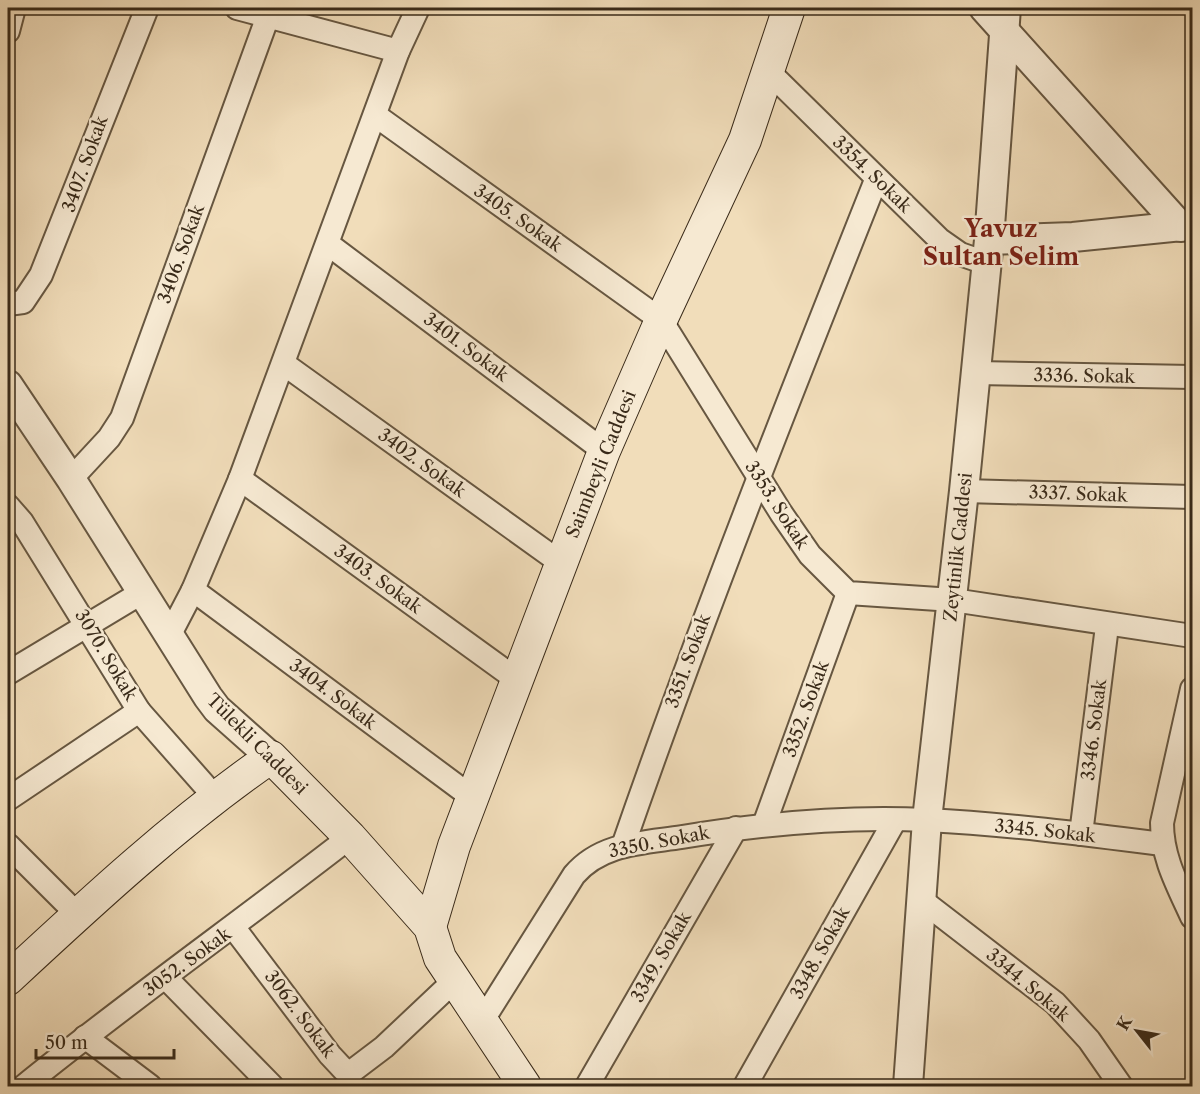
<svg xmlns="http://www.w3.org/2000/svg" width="1200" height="1094" font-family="'Libre Caslon Text',serif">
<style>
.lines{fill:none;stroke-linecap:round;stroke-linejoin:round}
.minor-casing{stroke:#675741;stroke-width:26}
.tertiary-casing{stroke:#675741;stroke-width:32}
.secondary-casing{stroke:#392a19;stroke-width:34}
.minor{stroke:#f6e9d2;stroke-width:22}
.tertiary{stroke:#f6e9d2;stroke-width:28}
.secondary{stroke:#f6e9d2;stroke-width:32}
.labels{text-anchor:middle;stroke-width:5;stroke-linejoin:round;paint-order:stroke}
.street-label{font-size:18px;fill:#392a19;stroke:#f6e9d2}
.district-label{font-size:24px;font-weight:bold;fill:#7a1f14;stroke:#f6e9d2}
</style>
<rect width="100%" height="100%" fill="#f1ddba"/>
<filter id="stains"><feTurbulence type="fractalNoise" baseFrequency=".00333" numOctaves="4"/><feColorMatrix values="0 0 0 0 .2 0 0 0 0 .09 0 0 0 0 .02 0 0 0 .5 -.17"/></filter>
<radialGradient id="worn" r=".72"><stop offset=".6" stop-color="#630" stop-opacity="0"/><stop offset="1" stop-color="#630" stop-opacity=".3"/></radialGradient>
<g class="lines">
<defs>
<g id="minor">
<path d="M237 8 398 51"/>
<path d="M8 31 14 8"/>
<path d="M768 71 940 240 960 254 986 263"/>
<path d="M375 115 661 320 781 513 810 555 848 593 953 600 1192 636"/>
<path d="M328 244 604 451"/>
<path d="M8 304 23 302 41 275 147 8"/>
<path d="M284 364 561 563"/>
<path d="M976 373 1192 377"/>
<path d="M71 479 109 438 122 418 268 16"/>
<path d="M240 479 516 679"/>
<path d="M964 491 1192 497"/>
<path d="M8 506 22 522 139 711 214 796"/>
<path d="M193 590 473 798"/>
<path d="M169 636 193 590 240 479 398 51 418 8"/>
<path d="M8 673 141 593"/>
<path d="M1192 689 1162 823C1162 858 1178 886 1192 917"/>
<path d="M8 799 139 711"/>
<path d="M764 825 848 593"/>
<path d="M1081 834 1107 626"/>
<path d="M8 845 77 914"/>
<path d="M623 846C701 621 788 401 876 180"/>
<path d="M920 899 1055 1003 1089 1040 1121 1086"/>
<path d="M234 928 330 1055 344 1070 351 1072 384 1047 454 981"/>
<path d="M166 978 272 1086"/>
<path d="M481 1023 574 875C601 843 643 843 682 837 761 824 847 816 927 820 1005 824 1084 834 1162 844"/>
<path d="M85 1037 150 1086"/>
<path d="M24 1086C130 1000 242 921 350 837"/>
<path d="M587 1086 736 828"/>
<path d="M745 1086 895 820"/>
</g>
<g id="tertiary">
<path d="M984 8 1181 227"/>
<path d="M989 240 1073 237 1192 225"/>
<path d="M8 385 71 479 208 697 217 709 271 757"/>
<path d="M908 1086 927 820 964 491 989 240 1006 8"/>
</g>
<g id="secondary">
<path d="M430 927 454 846 604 451 661 320 745 140 789 8"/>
<path d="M8 979C92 901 177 822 271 757L350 837 430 927 440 958 525 1086"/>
</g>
</defs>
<use href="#minor" class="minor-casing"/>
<use href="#tertiary" class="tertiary-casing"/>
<use href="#secondary" class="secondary-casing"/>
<use href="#minor" class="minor"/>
<use href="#tertiary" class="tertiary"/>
<use href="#secondary" class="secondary"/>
</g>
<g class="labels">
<g class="street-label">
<text transform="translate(85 164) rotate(-70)" y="6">3407. Sokak</text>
<text transform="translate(872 174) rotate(44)" y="6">3354. Sokak</text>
<text transform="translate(518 218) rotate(35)" y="6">3405. Sokak</text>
<text transform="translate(181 254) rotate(-70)" y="6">3406. Sokak</text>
<text transform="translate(466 347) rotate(37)" y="6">3401. Sokak</text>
<text transform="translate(1084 376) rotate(1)" y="6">3336. Sokak</text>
<text transform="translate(422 463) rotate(36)" y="6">3402. Sokak</text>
<text transform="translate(601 464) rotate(-68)" y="6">Saimbeyli Caddesi</text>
<text transform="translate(1078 494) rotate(2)" y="6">3337. Sokak</text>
<text transform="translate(777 505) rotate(57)" y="6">3353. Sokak</text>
<text transform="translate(958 547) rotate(-84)" y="6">Zeytinlik Caddesi</text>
<text transform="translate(378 579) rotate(36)" y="6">3403. Sokak</text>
<text transform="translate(106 655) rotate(59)" y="6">3070. Sokak</text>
<text transform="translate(688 661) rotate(-70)" y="6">3351. Sokak</text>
<text transform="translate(333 694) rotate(37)" y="6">3404. Sokak</text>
<text transform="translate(806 709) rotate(-70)" y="6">3352. Sokak</text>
<text transform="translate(1094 730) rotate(-83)" y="6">3346. Sokak</text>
<text transform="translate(257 744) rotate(45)" y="6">Tülekli Caddesi</text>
<text transform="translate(1045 831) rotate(6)" y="6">3345. Sokak</text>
<text transform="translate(659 842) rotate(-11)" y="6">3350. Sokak</text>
<text transform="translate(820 953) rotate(-61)" y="6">3348. Sokak</text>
<text transform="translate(661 957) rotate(-60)" y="6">3349. Sokak</text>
<text transform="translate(187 962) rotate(-36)" y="6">3052. Sokak</text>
<text transform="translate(1028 985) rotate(40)" y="6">3344. Sokak</text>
<text transform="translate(300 1014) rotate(53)" y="6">3062. Sokak</text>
</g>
<g class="district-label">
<text x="1001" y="237">Yavuz<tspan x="1001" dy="28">Sultan Selim</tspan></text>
</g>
</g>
<rect width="1200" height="1094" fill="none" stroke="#f1ddba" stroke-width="30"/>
<rect x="9" y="9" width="1182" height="1076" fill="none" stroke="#392a19" stroke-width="3"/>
<rect x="15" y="15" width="1170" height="1064" fill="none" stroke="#392a19" stroke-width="1.5"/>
<g transform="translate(1137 1031) rotate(301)" stroke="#f6e9d2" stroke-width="4.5" paint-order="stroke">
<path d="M0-4.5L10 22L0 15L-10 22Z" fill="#392a19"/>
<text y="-9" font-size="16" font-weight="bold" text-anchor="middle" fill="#392a19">K</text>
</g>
<path d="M36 1049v9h138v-9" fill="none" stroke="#392a19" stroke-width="3"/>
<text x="45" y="1049" font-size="18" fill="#392a19" stroke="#f6e9d2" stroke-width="4.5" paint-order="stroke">50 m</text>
<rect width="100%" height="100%" filter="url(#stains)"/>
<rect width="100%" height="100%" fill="url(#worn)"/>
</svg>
